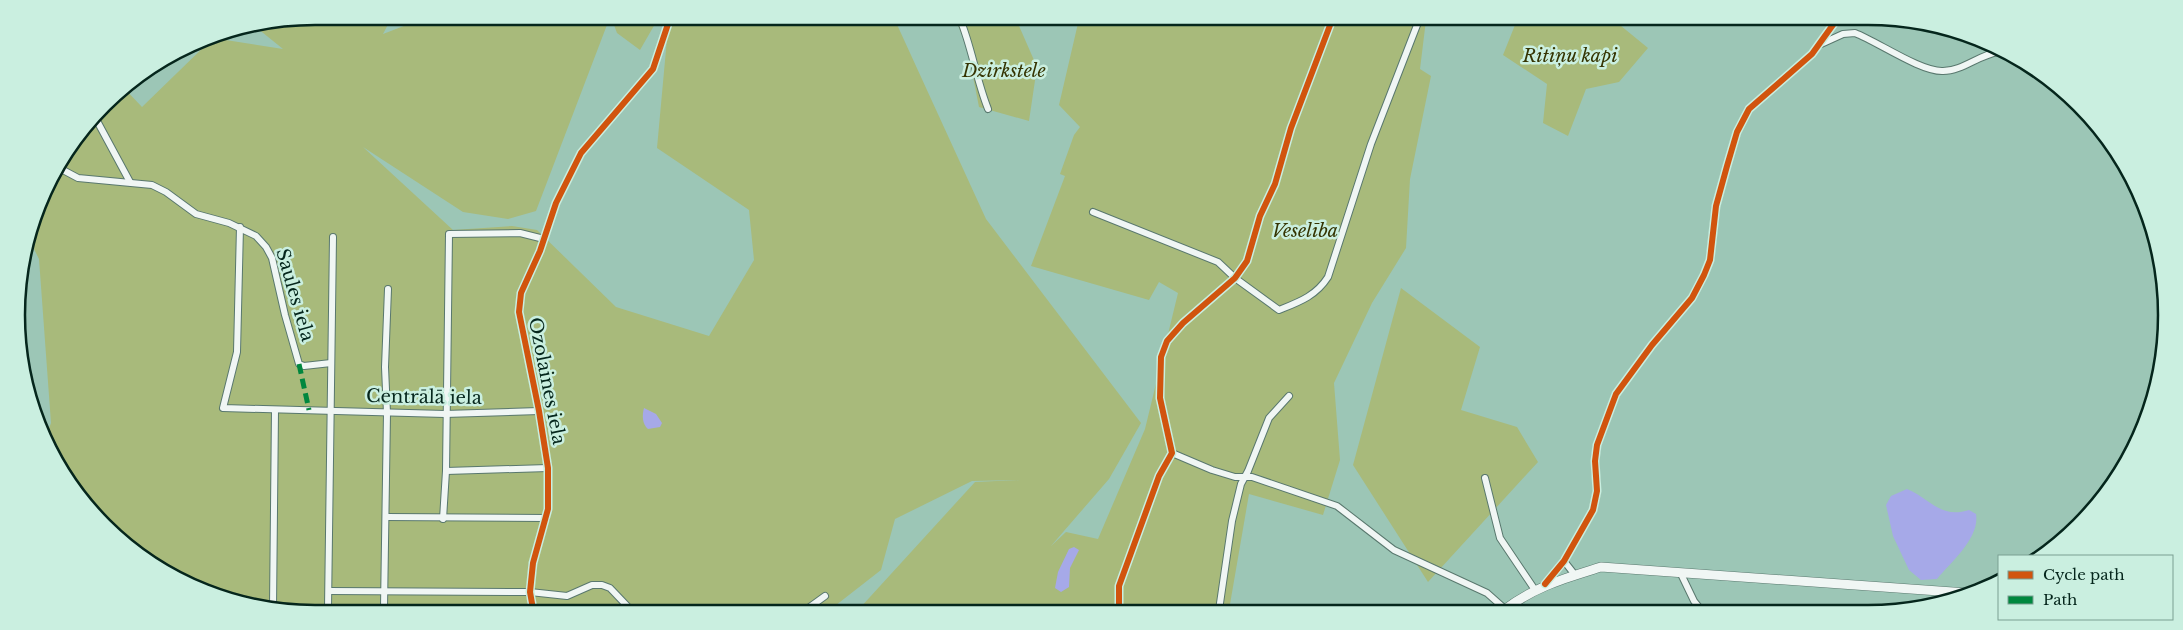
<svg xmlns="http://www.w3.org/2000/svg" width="2183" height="630" font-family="'Libre Baskerville',serif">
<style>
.green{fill:#a8ba7b}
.water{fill:#a6a9e8}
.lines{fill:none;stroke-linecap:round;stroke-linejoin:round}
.street-casing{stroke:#59786e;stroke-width:8}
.secondary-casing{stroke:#59786e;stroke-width:10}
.street{stroke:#f0f6f4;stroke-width:6}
.secondary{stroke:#f0f6f4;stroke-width:9}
.quiet{stroke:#00873e;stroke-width:5;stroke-dasharray:10 5;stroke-linecap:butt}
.cycleway-casing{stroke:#caefe0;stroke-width:9}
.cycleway{stroke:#d1540e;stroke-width:6}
.labels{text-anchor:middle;stroke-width:5;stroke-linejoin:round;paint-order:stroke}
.park-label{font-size:18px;font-style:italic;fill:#353402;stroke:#caefe0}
.street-label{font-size:18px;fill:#05261c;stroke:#caefe0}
.rim{fill:none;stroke:#05261c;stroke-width:2.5}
</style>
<rect width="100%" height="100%" fill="#9cc6b6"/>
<g class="green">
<path d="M323 16 392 17 383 34 422 19V17H610L536 211 508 219 463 212 363 147 453 230 512 226 537 230 616 307 709 336 754 260 749 210 657 148 669 17 894 18 986 219 1141 423 1109 479 1051 546 1066 532 1098 539 1145 429 1178 293 1159 282 1149 300 1031 266 1065 176 1060 174 1074 135 1080 127 1059 105 1079 19 1426 20 1420 69 1431 76 1410 179 1406 248 1372 303 1334 383 1340 460 1323 515 1249 494 1229 610 859 609 975 482 1020 480 972 481 895 519 881 570 831 609 257 608 149 564 78 497 47 434 51 423 39 259 31 243 47 183 118 91 123 87 142 107 213 38 283 49 257 28 311 17 321 22Z"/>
<path d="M611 17H659L640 50 617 33Z"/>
<path d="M955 19H1016L1037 67 1029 121 979 107 967 46Z"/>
<path d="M1517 20 1615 21 1648 48 1619 82 1586 89 1568 136 1543 123 1547 84 1503 55Z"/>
<path d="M1401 288 1480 347 1461 410 1517 427 1538 462 1428 582 1353 465Z"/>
</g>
<g class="water">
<path d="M644 408 656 414 662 423 660 427 648 429C642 424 642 415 644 408Z"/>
<path d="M1907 489C1931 499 1940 519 1969 510L1976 514C1980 538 1951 562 1937 579L1921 580 1909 570 1893 536 1886 505 1891 496Z"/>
<path d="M1074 547 1079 550 1070 568 1069 587 1061 592 1055 588 1058 572 1069 549Z"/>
</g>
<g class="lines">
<defs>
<g id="street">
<path d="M960 19C972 48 976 79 988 109"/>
<path d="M1821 44 1843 34 1855 33C1878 42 1921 72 1943 71 1962 71 1979 55 1998 52"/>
<path d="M96 119 130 182"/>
<path d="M60 166 63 170 78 178 152 185 166 192 196 214 229 223 256 236 266 247 272 258 285 315 299 364 304 366 331 363"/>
<path d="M1093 212 1218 262 1235 278 1279 310C1299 302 1316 296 1328 277L1371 144 1419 20"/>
<path d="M240 227 237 352 223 408 445 414 539 411"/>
<path d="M1172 453 1212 470 1235 477H1252L1337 506 1394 550 1487 593 1505 609"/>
<path d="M446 471 548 468"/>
<path d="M1485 478 1500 538 1535 590"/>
<path d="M386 517 546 518"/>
<path d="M443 519 446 471 449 234 520 233 544 239"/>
<path d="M1564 561 1575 575"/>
<path d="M1681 574 1694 601 1702 611"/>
<path d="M1545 584 1564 561 1593 510 1597 491 1595 461 1597 445 1616 394 1652 345 1692 298 1704 275 1710 260 1716 206 1727 166 1737 132 1749 109 1812 54 1835 22"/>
<path d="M329 591 530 592 567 596 592 585H602L610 588 630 609"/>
<path d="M273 608 275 410"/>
<path d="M328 608 333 237"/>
<path d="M384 608 387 413 385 367 388 289"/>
<path d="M533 609 530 592 533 563 548 509V468L539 411 519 312 521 293 540 251 556 203 581 153 653 69 670 18"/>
<path d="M807 609 825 596"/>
<path d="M1119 610V586L1159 476 1172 453 1160 398 1161 357 1167 341 1183 323 1235 278 1247 261 1260 216 1275 184 1291 128 1332 20"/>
<path d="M1219 610 1232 521 1241 484 1248 471 1269 418 1289 396"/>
</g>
<path id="secondary" d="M1504 610C1536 586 1563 579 1601 567L1967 593"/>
</defs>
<use href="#street" class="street-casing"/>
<use href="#secondary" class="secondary-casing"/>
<use href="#street" class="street"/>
<use href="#secondary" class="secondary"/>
<path class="quiet" d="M299 364 309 410"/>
<defs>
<g id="cycleway">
<path d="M1545 584 1564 561 1593 510 1597 491 1595 461 1597 445 1616 394 1652 345 1692 298 1704 275 1710 260 1716 206 1727 166 1737 132 1749 109 1812 54 1835 22"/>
<path d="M533 609 530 592 533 563 548 509V468L539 411 519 312 521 293 540 251 556 203 581 153 653 69 670 18"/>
<path d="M1119 610V586L1159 476 1172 453 1160 398 1161 357 1167 341 1183 323 1235 278 1247 261 1260 216 1275 184 1291 128 1332 20"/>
</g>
</defs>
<use href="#cycleway" class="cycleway-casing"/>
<use href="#cycleway" class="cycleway"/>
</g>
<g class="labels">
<g class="park-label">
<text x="1570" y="62">Ritiņu kapi</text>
<text x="1004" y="77">Dzirkstele</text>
<text x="1305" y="237">Veselība</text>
</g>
<g class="street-label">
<text transform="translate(295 295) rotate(74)" y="6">Saules iela</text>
<text transform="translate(547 381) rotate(79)" y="6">Ozolaines iela</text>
<text transform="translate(424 397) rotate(1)" y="6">Centrālā iela</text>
</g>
</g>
<path d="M0 0H2183V630H0ZM315 25H1868A290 290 0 0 1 2158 315V315A290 290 0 0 1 1868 605H315A290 290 0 0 1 25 315V315A290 290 0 0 1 315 25Z" fill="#caefe0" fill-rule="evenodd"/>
<path class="rim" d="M315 25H1868A290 290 0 0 1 2158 315V315A290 290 0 0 1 1868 605H315A290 290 0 0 1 25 315V315A290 290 0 0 1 315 25Z"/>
<rect x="1998" y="555" width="175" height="65" fill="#caefe0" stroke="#7b9f92"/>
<rect x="2008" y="571" width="25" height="8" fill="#d1540e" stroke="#7b9f92"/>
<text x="2043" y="580" font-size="15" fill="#05261c">Cycle path</text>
<rect x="2008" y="596" width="25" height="8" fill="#00873e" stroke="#7b9f92"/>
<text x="2043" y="605" font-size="15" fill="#05261c">Path</text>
</svg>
